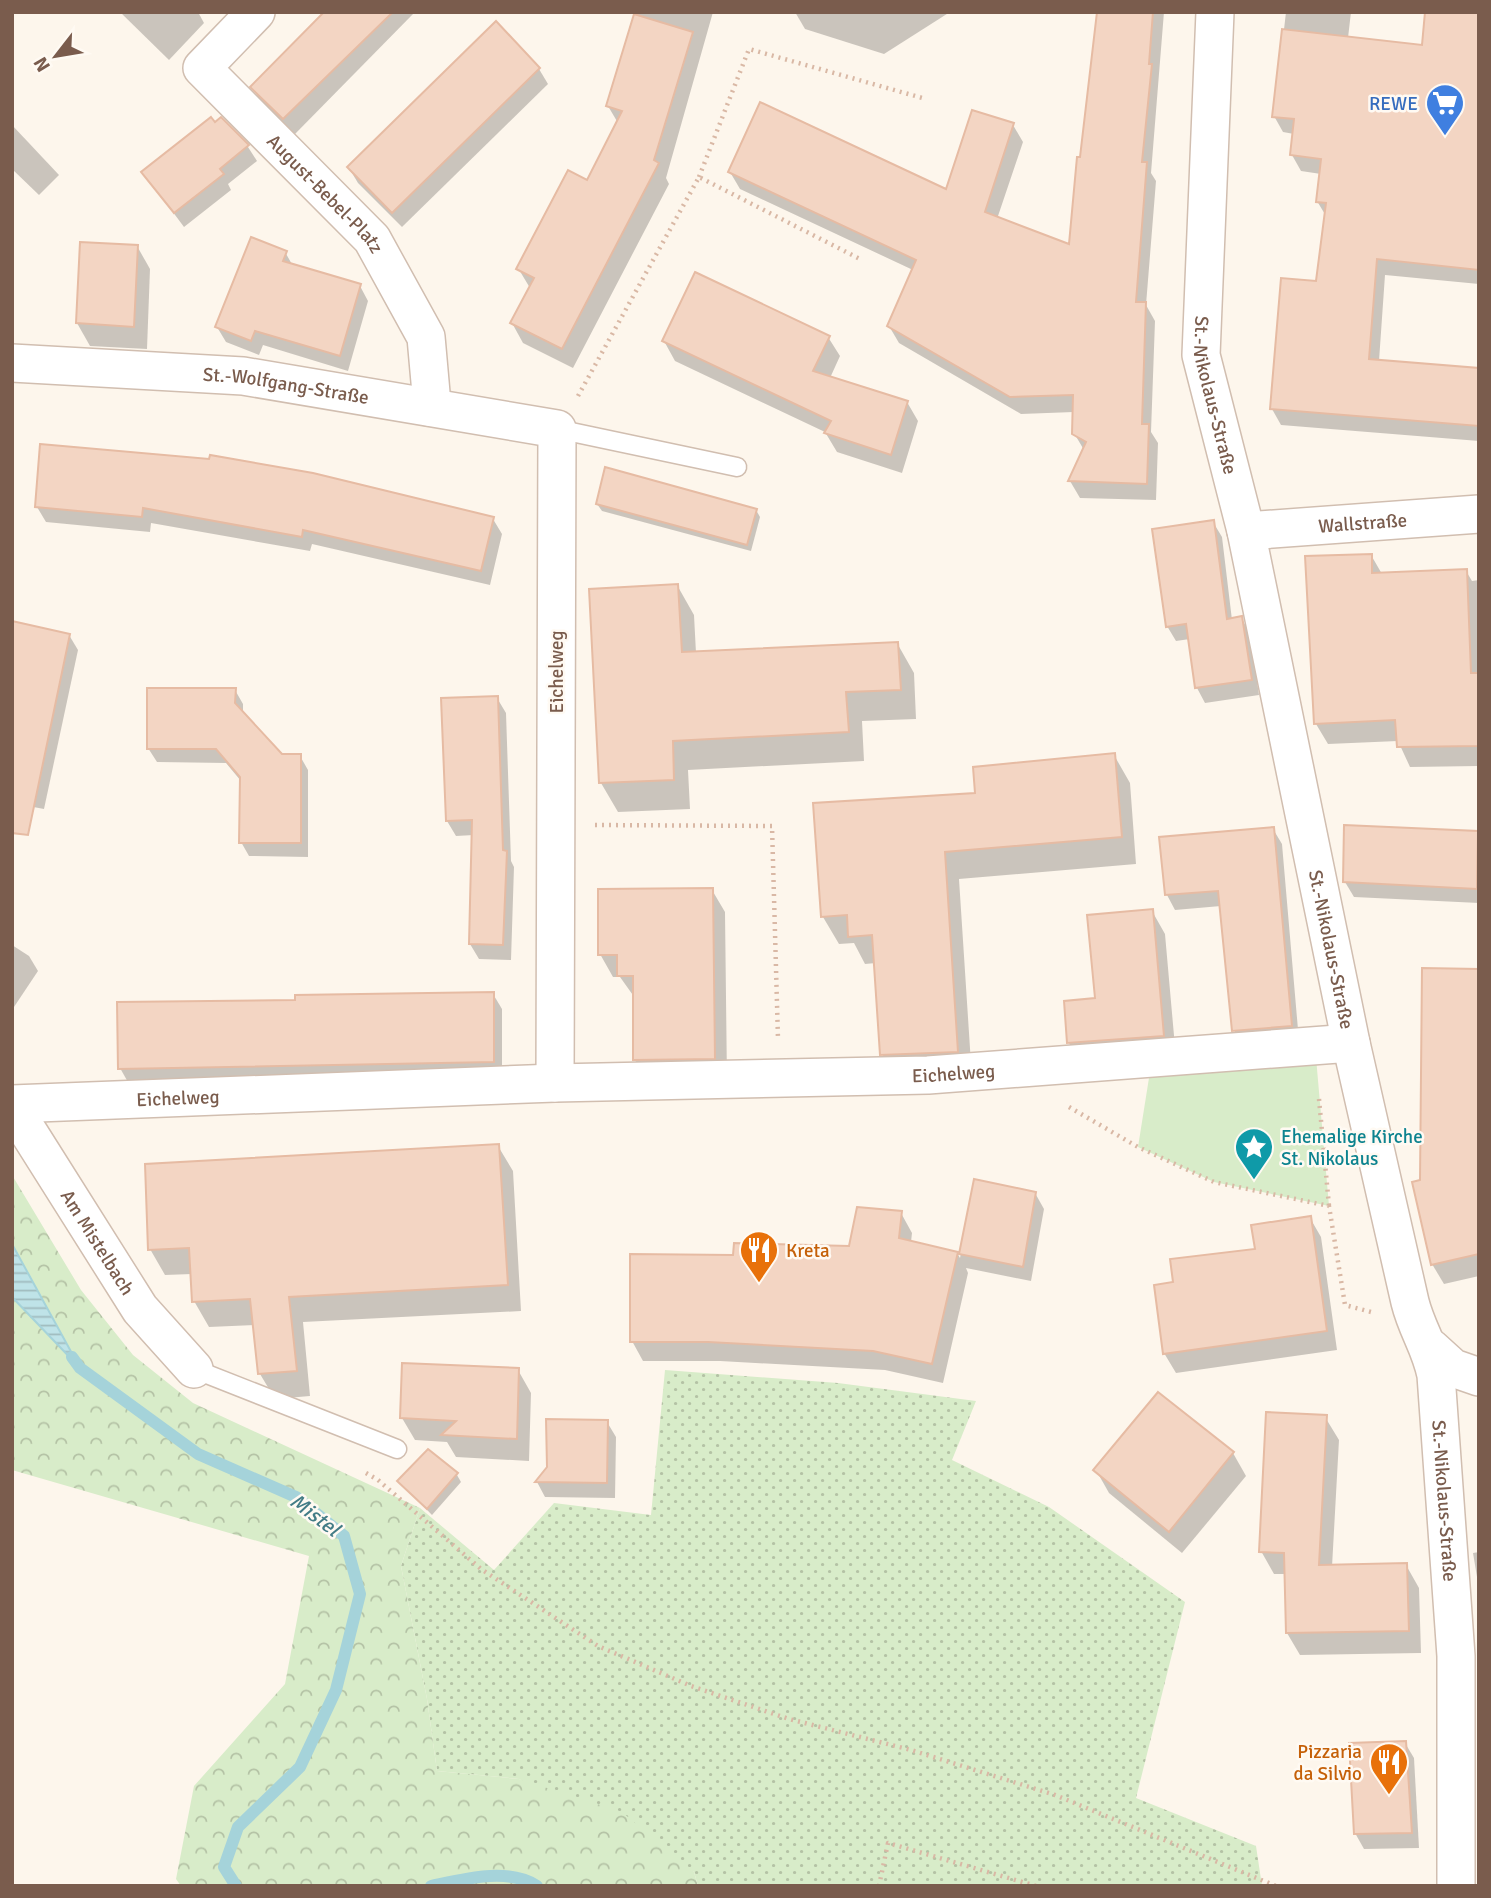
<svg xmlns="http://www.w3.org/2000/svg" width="1491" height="1898" font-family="Signika,sans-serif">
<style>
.grass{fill:url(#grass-dots)}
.forest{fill:url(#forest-crowns)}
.green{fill:#d8ecc9}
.water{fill:url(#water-rules);stroke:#a5d3da;stroke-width:2}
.shadow{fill:#0003}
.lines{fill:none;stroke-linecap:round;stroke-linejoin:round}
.stream{stroke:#a5d3da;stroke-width:12}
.building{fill:#f3d5c3;stroke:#e6bba3;stroke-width:2}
.service-casing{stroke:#d1beb0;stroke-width:21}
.minor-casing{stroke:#d1beb0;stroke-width:40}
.path{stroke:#d9b8a5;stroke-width:4.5;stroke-dasharray:2 5;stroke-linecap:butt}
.service{stroke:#fff;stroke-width:18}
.minor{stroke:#fff;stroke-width:37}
.labels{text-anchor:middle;stroke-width:5;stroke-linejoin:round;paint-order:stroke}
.shop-label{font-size:19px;fill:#366cbe;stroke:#fffaf3;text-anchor:end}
.street-label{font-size:19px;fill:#7a5c4d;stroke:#fffaf3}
.culture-label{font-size:19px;fill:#0d838f;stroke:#fffaf3;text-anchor:start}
.food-label{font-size:19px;fill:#c56008;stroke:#fffaf3;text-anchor:start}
.water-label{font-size:21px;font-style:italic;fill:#437c86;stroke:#fffaf3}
</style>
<defs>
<pattern id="grass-dots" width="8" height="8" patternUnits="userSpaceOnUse" patternTransform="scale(1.75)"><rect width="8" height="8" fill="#d8ecc9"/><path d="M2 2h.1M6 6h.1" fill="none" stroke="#b4c2a5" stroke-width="1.8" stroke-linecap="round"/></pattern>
<pattern id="forest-crowns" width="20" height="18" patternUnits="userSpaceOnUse" patternTransform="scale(1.75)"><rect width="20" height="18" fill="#d8ecc9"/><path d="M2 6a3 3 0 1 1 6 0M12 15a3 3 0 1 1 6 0" fill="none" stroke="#b4c2a5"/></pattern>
<pattern id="water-rules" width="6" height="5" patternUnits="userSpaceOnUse" patternTransform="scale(1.75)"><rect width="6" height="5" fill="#bfe3e8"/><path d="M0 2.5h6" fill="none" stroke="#a0bbbe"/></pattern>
</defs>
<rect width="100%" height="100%" fill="#fdf6ec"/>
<path class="grass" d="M665 1370 838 1383 976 1401 952 1460 1049 1507 1185 1602 1136 1798 1256 1846 1262 1886H698L694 1872 519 1779 437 1771 427 1699 401 1566 420 1508 494 1570 554 1503 651 1515Z"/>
<path class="forest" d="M12 1175 81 1290 133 1355 193 1403 420 1508 401 1566 427 1699 437 1771 519 1779 622 1812 694 1872 698 1886H181L176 1879 194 1786 285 1684 309 1556 12 1470V1297L78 1365 12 1244Z"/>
<path class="green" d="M1315 1046 1329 1206 1214 1182 1138 1147 1152 1059Z"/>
<path class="water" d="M12 1244 80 1368 12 1297Z"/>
<g class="shadow">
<path d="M120 12H198L204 23 169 60Z"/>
<path d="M325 12H415L295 134 261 102 252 87Z"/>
<path d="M636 12H713L666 178 669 184 573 368 523 343 512 323 530 288 518 268 587 182 618 123 608 106Z"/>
<path d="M795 12H950L884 54 805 29Z"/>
<path d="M1099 12H1164L1151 173 1156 181 1146 305 1155 321 1151 432 1158 443 1156 500 1080 498 1070 481 1084 450 1074 433V412L1021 414 899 343 889 326 913 270 740 189 730 172 947 191 1013 125 1023 142 997 219 1071 247Z"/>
<path d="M1286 12H1351L1348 38 1423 47 1479 12V284L1385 275 1379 361 1479 370V441L1281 425 1272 409 1318 283 1326 216 1317 201 1321 174 1301 171 1292 155 1294 134 1283 132 1274 116Z"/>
<path d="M539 69 548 84 402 227 358 183 349 168Z"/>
<path d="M221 119 248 147 257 161 228 184 231 190 184 227 143 172Z"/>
<path d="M12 125 59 175 39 195 12 169Z"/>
<path d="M137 246 150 269 147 349 90 346 77 323Z"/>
<path d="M285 252 293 266 360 286 368 301 348 371 263 345 259 355 226 342 217 327Z"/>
<path d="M828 337 840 356 830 378 907 402 918 421 902 473 837 452 825 432 675 361 664 341Z"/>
<path d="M42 446 493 519 502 534 490 585 312 544 310 551 151 523 150 532 46 522 37 507Z"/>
<path d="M597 504 756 510 760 517 751 551 602 511Z"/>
<path d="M1213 522 1222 537 1232 620 1241 618 1250 633 1259 695 1205 703 1197 688 1190 639 1176 641 1167 626Z"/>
<path d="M1371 555 1382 574 1466 571 1472 581 1479 580V766L1410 767 1398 741 1328 744 1316 724Z"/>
<path d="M677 585 694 615 696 653 897 643 914 673 916 719 862 721 864 761 688 770 690 809 618 812 601 783Z"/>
<path d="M69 635 78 650 44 809 12 803Z"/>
<path d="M235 690 243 704V714L281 755 300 756 308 770V857L249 856 241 842V781L226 763 157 762 148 748Z"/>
<path d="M497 698 506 713 511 861 514 867 511 960 479 959 470 944 474 835 456 836 447 821Z"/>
<path d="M1114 755 1130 783 1136 864 959 879 972 1079 898 1082 882 1054 876 963 865 964 854 943 839 944 823 917 977 794Z"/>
<path d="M1273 829 1282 844 1299 1041 1243 1046 1234 1030 1221 906 1175 910 1167 895Z"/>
<path d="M1477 833 1479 903 1354 897 1345 882Z"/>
<path d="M712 890 725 912 727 1081 648 1082 635 1060V998L620 977H613L600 954Z"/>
<path d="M1152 911 1165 934 1176 1058 1082 1065 1069 1043 1066 1003 1097 1000Z"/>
<path d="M12 945 29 956 38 971 12 1010Z"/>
<path d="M1479 971V1276L1444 1284 1432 1264 1422 1182Z"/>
<path d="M493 994 502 1009V1076L129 1084 120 1068 297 1002Z"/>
<path d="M498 1146 513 1171 521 1311 303 1322 310 1396 275 1399 260 1374 255 1325 209 1327 194 1301 192 1274 165 1275 150 1249Z"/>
<path d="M975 1181 1035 1193 1044 1209 1031 1281 966 1268 968 1273 943 1383 885 1370 720 1361H643L632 1341 735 1257 851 1248 901 1213 912 1233 911 1242 957 1253 960 1258Z"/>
<path d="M1310 1218 1321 1237 1337 1350 1176 1373 1164 1353 1175 1284 1257 1250Z"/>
<path d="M518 1370 531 1393 529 1461 456 1457 447 1442 415 1440 402 1418Z"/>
<path d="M1158 1394 1233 1453 1246 1476 1182 1553 1109 1493 1096 1470Z"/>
<path d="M1325 1417 1339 1440 1332 1567 1406 1565 1419 1588 1421 1653 1300 1655 1287 1633 1286 1574H1274L1261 1551Z"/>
<path d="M547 1421 607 1422 616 1437 615 1498 545 1497 537 1482 546 1468Z"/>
<path d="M457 1475 461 1482 432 1515 399 1481Z"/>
<path d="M1479 1552V1589L1473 1553Z"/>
<path d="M1405 1743 1414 1758 1419 1848 1364 1849 1355 1833Z"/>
</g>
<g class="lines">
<g class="stream">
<path d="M72 1357 80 1368 198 1454 296 1497 344 1536 360 1594 336 1690 300 1767 238 1827 224 1867 236 1886"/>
<path d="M431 1886C464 1879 508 1867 537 1886"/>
</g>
</g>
<g class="building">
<path d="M324 12H393L283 119 250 87Z"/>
<path d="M1097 12H1153L1149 64H1152L1142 162H1147L1136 302H1146L1142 424H1149L1147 484 1068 481 1086 442 1072 434 1073 395 1010 397 887 326 916 260 728 172 760 102 946 189 972 110 1014 123 985 212 1069 244 1077 157H1080Z"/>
<path d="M1425 12H1479V270L1377 259 1369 359 1479 368V426L1270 409 1281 278 1316 281 1326 203 1316 202 1321 159 1290 155 1294 119 1272 117 1282 29 1422 45Z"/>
<path d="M634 14 693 32 654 160 659 163 562 349 510 323 534 278 516 269 568 170 587 180 622 111 606 106Z"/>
<path d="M496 21 540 68 392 213 347 167Z"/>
<path d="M211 117 215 122 221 117 249 145 220 169 224 174 174 213 141 172Z"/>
<path d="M251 237 287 251 283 261 361 284 340 356 255 331 251 341 215 327Z"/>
<path d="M80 242 138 245 134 327 76 323Z"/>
<path d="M695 272 830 336 813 371 908 401 891 455 824 433 831 421 662 341Z"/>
<path d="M40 444 209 459 210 455 313 473 494 517 481 571 303 530 302 537 143 508 142 517 35 507Z"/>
<path d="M605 467 757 509 747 545 596 504Z"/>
<path d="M1214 520 1227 619 1242 616 1252 680 1195 688 1186 624 1166 627 1152 529Z"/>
<path d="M1372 554V573L1467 569 1471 673H1479V746L1397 747 1395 720 1314 724 1305 556Z"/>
<path d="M678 584 682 652 898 642 901 690 846 692 849 732 673 741 674 780 599 783 589 589Z"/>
<path d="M12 621 70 634 28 835 12 833Z"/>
<path d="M147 688H236L235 703 282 754H301V843H239L240 777 216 749H147Z"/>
<path d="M498 696 503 850 507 851 503 945 469 944 472 820 446 821 441 698Z"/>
<path d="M1115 753 1122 837 945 852 958 1052 880 1055 872 935 848 937 847 915 821 917 813 803 975 793 973 767Z"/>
<path d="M1344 825 1478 831 1477 889 1343 882Z"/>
<path d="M1274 827 1292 1026 1232 1031 1218 891 1165 895 1159 837Z"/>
<path d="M713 888 715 1059 633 1060V976H617V955H598V889Z"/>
<path d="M1153 909 1164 1036 1067 1043 1064 1001 1095 998 1087 915Z"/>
<path d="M1422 968 1479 969V1254L1431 1265 1412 1182 1420 1180Z"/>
<path d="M494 992V1062L118 1069 117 1002 295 1000V995Z"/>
<path d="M499 1144 508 1285 289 1297 297 1371 258 1374 250 1299 192 1302 189 1248 148 1250 145 1164Z"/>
<path d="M974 1179 1036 1192 1023 1267 959 1254Z"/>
<path d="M857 1207 902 1211 899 1238 958 1252 932 1364 873 1351 708 1342H630V1254L733 1255 734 1243 849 1246Z"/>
<path d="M1311 1216 1327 1331 1163 1354 1154 1285 1173 1282 1170 1259 1255 1249 1251 1225Z"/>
<path d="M402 1363 519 1368 517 1439 441 1435 456 1421 400 1418Z"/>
<path d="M1158 1392 1234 1452 1169 1532 1093 1470Z"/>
<path d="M1266 1412 1327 1415 1319 1565 1407 1563 1409 1631 1286 1633 1284 1553 1259 1552Z"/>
<path d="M546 1419 608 1420 607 1483 535 1482 547 1467Z"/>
<path d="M428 1449 458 1473 427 1509 397 1481Z"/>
<path d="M1406 1741 1412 1833 1354 1834 1349 1743Z"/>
</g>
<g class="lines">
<defs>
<g id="service">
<path d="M557 429 737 467"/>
<path d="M194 1369 397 1449"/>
</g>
<g id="minor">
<path id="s1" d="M256 12 202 68 372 239 426 337 431 393 429 407"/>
<path id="s2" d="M1215 12 1201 355 1246 531 1351 1043 1410 1302C1417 1330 1430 1346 1436 1375L1456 1656V1886"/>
<path id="s3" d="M12 363 243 376 557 429 555 1083"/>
<path id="s4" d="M1246 531 1479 514"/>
<path id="s5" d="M12 1104 555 1083 928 1075 1351 1043"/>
<path id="s6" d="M12 1106 140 1309 194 1369"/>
<path d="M1431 1348 1453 1368 1479 1377"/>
</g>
</defs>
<use href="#service" class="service-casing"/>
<use href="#minor" class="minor-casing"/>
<g class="path">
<path d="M699 177 749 49 926 99"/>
<path d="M578 396 699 177 860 259"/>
<path d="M595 825 772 826 778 1039"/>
<path d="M1319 1099 1329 1206"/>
<path d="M1069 1107 1138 1147 1214 1182 1329 1206 1345 1305 1371 1312"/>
<path d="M366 1473 378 1480 481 1569 598 1646 691 1686 789 1719 911 1750 1055 1795 1276 1886"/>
<path d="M879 1886 888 1843 1036 1886"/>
</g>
<use href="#service" class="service"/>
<use href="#minor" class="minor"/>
</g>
<defs>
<symbol id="supermarket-pin" viewBox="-11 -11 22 30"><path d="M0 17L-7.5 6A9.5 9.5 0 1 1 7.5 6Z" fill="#3f7fe0" stroke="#fffaf3"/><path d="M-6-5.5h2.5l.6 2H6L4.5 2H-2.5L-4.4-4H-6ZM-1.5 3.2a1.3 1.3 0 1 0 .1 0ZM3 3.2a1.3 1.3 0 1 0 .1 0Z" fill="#fff"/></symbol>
<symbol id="sight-pin" viewBox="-11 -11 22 30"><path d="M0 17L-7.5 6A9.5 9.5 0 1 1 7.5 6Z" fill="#0f9aa8" stroke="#fffaf3"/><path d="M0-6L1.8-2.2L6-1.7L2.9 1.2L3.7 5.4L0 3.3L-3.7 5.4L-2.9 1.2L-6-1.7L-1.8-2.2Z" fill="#fff"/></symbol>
<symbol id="restaurant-pin" viewBox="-11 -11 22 30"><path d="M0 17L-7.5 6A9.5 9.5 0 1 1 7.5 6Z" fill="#e8710a" stroke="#fffaf3"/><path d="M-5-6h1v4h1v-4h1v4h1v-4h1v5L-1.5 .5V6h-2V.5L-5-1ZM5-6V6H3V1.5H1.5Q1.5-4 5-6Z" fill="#fff"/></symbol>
</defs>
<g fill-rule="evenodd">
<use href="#supermarket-pin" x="1423" y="81" width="44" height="60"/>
<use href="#sight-pin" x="1232" y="1125" width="44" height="60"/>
<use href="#restaurant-pin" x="737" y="1228" width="44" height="60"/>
<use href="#restaurant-pin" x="1367" y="1740" width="44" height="60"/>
</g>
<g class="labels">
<g class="shop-label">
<text x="1418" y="110">REWE</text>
</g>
<g class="street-label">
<text dy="7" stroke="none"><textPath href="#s1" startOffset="254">August-Bebel-Platz</textPath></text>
<text dy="7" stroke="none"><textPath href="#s3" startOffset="275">St.-Wolfgang-Straße</textPath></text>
<text dy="7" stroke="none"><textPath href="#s2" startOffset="385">St.-Nikolaus-Straße</textPath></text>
<text dy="7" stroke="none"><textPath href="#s4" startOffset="117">Wallstraße</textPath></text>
<text transform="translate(556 672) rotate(-90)" y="7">Eichelweg</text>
<text dy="7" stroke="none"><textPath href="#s2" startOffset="952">St.-Nikolaus-Straße</textPath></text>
<text dy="7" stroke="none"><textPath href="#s5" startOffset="942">Eichelweg</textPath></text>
<text dy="7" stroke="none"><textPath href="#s5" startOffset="166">Eichelweg</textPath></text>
<text dy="7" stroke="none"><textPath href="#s6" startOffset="161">Am Mistelbach</textPath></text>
<text dy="7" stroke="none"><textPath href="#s2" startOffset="1517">St.-Nikolaus-Straße</textPath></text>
</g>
<g class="culture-label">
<text x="1281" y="1143">Ehemalige Kirche<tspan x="1281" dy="22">St. Nikolaus</tspan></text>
</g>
<g class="food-label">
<text x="786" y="1257">Kreta</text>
<text x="1362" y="1758" text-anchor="end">Pizzaria<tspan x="1362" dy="22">da Silvio</tspan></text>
</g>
<g class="water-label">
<text transform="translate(315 1515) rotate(37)" y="7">Mistel</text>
</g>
</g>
<rect width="1491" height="1898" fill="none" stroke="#7a5c4d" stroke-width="28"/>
<g transform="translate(56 56) rotate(239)" stroke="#fffaf3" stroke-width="5" paint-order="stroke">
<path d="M0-5L12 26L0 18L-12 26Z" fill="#7a5c4d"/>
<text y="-10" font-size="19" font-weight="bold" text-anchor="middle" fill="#7a5c4d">N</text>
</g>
</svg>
